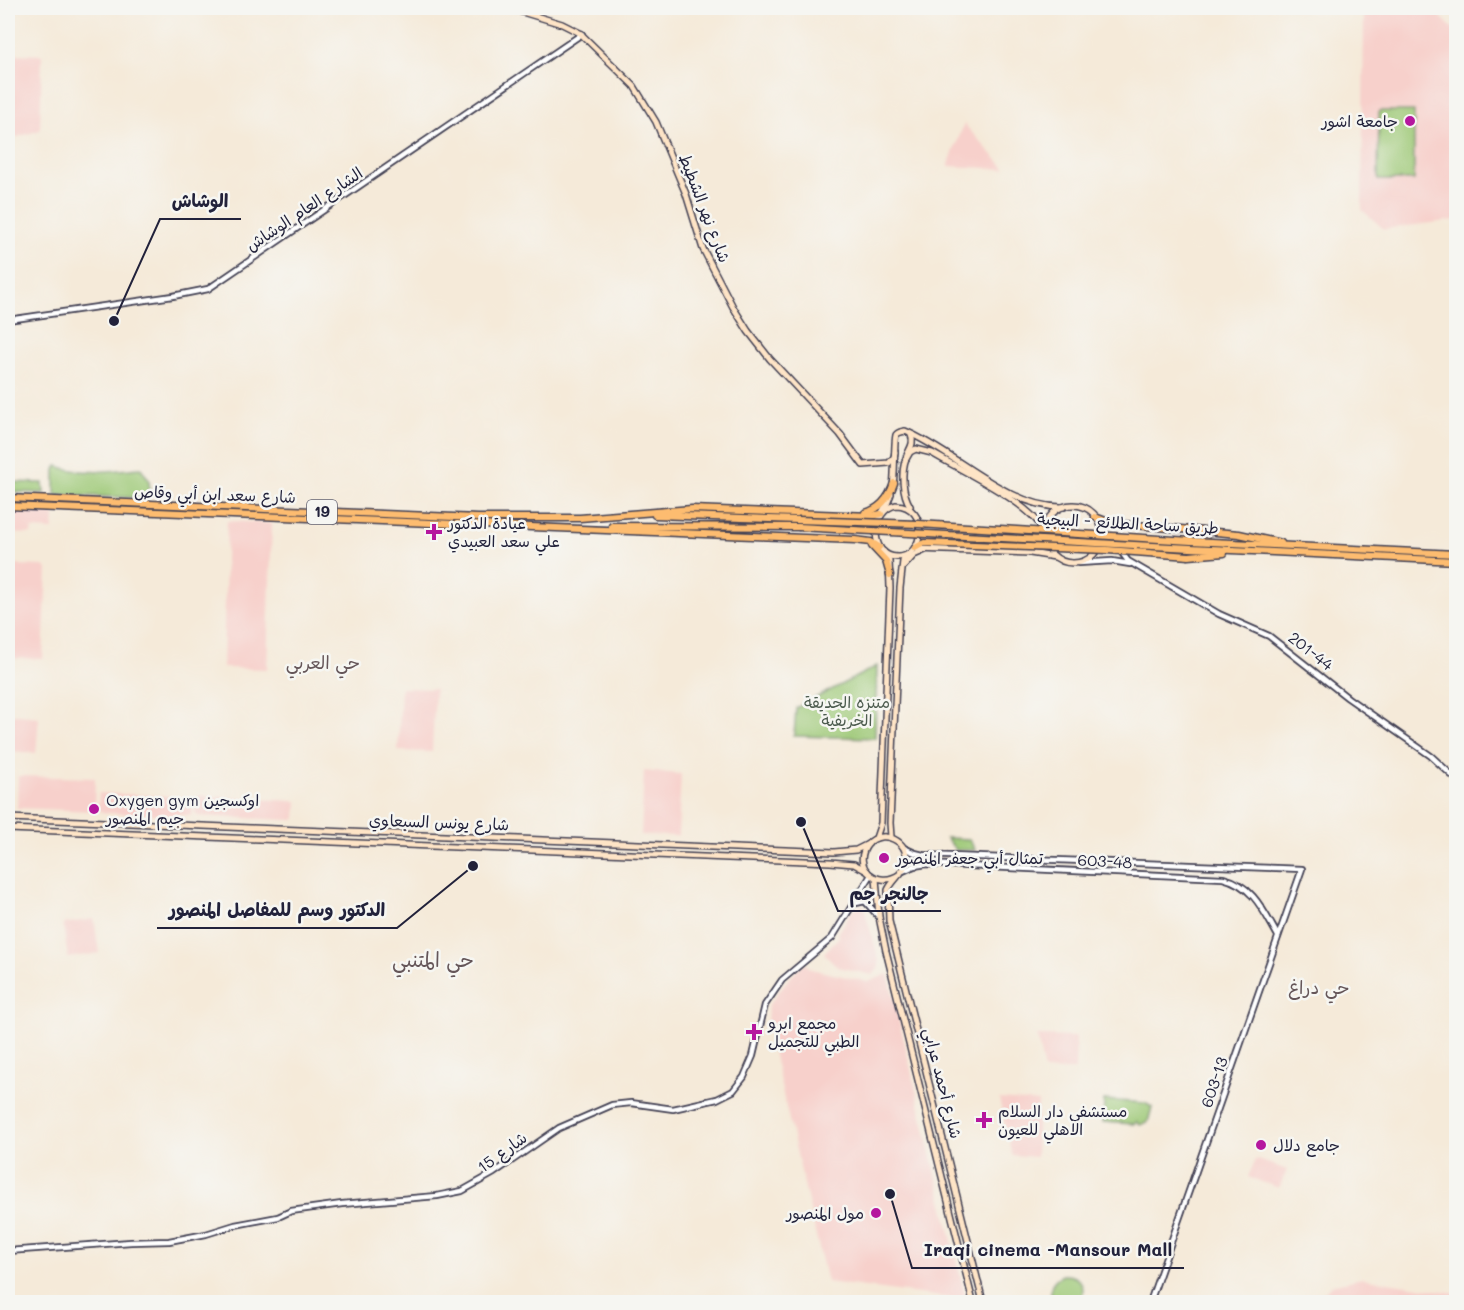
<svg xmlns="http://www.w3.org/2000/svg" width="1464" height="1310" font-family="Mali,'Playpen Sans Arabic',sans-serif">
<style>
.built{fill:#f7d0cb}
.green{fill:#9cc875;stroke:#5f7558;stroke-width:1.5}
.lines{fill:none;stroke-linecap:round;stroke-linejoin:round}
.tertiary-casing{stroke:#424053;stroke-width:8}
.secondary-casing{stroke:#424053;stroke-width:8}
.primary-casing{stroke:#424053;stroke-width:9}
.tertiary{stroke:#fff;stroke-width:4.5}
.secondary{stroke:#fee4c6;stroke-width:5}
.primary{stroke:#fdbc70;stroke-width:6}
.primary-bridge-casing{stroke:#424053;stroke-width:9;stroke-linecap:butt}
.primary-bridge{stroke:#fdbc70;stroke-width:6}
.poi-dot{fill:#b5179e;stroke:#f6f6f2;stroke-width:2}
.labels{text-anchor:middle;stroke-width:5;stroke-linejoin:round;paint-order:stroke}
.shield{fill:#f6f6f2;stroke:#626272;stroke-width:1.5}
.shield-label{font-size:15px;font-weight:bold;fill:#22223b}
.poi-label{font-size:16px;fill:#22223b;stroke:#f6f6f2;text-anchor:start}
.street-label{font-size:16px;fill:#22223b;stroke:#f6f6f2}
.park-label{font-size:16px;fill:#4d5c4f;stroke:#f6f6f2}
.neighbourhood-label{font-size:18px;fill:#655659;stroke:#f6f6f2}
.quarter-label{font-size:20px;fill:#655659;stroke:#f6f6f2}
.leader{fill:none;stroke:#22223b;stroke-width:2}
.callout-dot{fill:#22223b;stroke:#f6f6f2;stroke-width:2}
.callout-label{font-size:18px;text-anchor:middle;font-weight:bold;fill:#22223b;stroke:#f6f6f2;stroke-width:5;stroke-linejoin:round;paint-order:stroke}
</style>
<rect width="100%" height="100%" fill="#f6f6f2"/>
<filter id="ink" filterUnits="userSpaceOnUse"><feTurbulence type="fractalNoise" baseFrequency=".0167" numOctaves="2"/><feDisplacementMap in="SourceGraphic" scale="12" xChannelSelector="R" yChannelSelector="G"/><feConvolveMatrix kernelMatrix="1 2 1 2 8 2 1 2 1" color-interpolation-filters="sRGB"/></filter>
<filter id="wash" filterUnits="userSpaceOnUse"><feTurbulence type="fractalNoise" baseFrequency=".008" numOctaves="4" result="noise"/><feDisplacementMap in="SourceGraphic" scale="24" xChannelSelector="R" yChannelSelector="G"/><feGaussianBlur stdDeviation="1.35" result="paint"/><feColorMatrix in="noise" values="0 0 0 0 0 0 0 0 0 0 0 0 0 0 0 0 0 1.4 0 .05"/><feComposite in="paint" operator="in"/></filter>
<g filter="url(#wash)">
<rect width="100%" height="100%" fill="#f5ead9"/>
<g class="built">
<path d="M1364 8H1432L1456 32V220L1384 229 1362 210Z"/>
<path d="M8 54 42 55 40 130 8 140Z"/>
<path d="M964 124 1006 169 948 166Z"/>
<path d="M8 508 50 510 54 515 53 530 32 529 31 534 8 533Z"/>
<path d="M227 521 272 523 267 669 223 668Z"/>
<path d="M12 565 44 566 47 569 43 659 8 658 9 568Z"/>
<path d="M401 688 435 689 432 752 398 751Z"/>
<path d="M8 714 39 717 36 753 8 751Z"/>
<path d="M644 771 681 774 678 836 641 835Z"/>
<path d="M18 776 95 778 94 811 17 808Z"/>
<path d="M99 793 192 797V815L103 813 98 809Z"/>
<path d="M196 796 297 801 296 818 294 820 198 816 195 813Z"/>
<path d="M863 905 879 961V966L873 975 838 967 824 953 840 936 838 934 851 912Z"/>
<path d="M94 919 99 953 68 958 63 924Z"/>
<path d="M805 963 811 969 868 982 888 974 966 1300 827 1282 767 1026 768 1006 786 982Z"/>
<path d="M1037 1036 1076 1037 1075 1070 1044 1071Z"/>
<path d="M999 1099 1038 1102 1036 1157 1012 1155Z"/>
<path d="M1256 1159 1287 1170 1279 1188 1248 1177Z"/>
<path d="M1362 1278 1456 1293V1302H1315L1331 1285Z"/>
</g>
<g class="green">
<path d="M1379 111H1414V180H1378Z"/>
<path d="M57 466C84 476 113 470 141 468L149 480 150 495 146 498 55 495V470Z"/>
<path d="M8 482 43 483 44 493 8 492Z"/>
<path d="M877 666 875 738 794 736 796 708Z"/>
<path d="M946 838 969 839 975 850H956Z"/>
<path d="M1104 1100 1145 1103 1152 1107 1148 1122 1140 1125 1137 1122 1134 1124 1103 1122Z"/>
<path d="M1063 1275C1080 1274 1089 1289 1078 1302H1056C1047 1292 1050 1280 1063 1275Z"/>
</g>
</g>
<g filter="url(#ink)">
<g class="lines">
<defs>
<g id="tertiary">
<path d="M8 320 173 296 208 289 582 34"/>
<path d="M1119 549 1128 561 1219 614 1269 636 1348 698 1431 756 1456 779"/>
<path d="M1079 563 1112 561 1130 564"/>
<path d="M904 848 915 853 923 855 1302 869 1150 1302"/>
<path d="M903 871 914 866 927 864 1223 878C1253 885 1264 912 1278 936"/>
<path d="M856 903 865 901 879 917"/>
<path d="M8 1251 131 1242 169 1241 206 1234 235 1225 278 1217 291 1211 342 1204 437 1196 462 1191 494 1173 559 1128 612 1105 631 1103 673 1109 717 1099 733 1091 744 1077 753 1056 765 1005 782 980 832 938 871 875"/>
</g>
<g id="secondary">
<path d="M509 8 562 24 580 33 634 86 656 122 686 194 703 249 733 307 748 331 770 359 840 434 863 465 889 463 894 457 895 452"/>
<path d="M906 459 910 452 916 449 932 453C958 469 1034 504 1043 531"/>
<path d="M893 485C895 476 894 439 896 435 898 432 901 432 905 431 956 452 1008 509 1064 507"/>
<path d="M896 505C930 506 925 558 897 557 868 556 871 510 896 505Z"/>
<circle cx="1073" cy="534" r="29"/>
<path d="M910 506C902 493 901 472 906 458 909 449 915 444 911 435"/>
<path d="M881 514 887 504 891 494"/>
<path d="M915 549 1030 553 1055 557"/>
<path d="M904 566 914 555 925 550"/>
<path d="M8 818 834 852 856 850 868 844"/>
<path d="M8 829 830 862 854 864 867 871"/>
<path d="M891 837 890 823 900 588 903 561 909 554"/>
<path d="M876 838 881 823 890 588 889 560 884 552"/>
<path d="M900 874C878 890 850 866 868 844 882 828 910 841 906 862 904 873 893 879 888 890L889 921 983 1302"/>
<path d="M876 878 879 917 886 951 973 1302"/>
</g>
<g id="primary">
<path d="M8 498 478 518H580L692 509 871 516 881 514"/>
<path d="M8 506 855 540 871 542 879 547"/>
<path d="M865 513C881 509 889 498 894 483"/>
<path d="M655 515 798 520"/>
<path d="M1095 517 1111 523 1239 534 1281 543"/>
<path d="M612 526 798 527"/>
<path d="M1191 541 1456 554"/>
<path d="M872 546 886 561 890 575"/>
<path d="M915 548 924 543 948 544"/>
<path d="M1190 548 1456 561"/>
<path d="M1189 556 1224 553"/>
</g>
</defs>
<use href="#tertiary" class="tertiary-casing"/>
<use href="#secondary" class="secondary-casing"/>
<use href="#primary" class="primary-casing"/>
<use href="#tertiary" class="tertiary"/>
<use href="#secondary" class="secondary"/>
<use href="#primary" class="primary"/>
<defs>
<g id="primary-bridge">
<path d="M798 520 919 524 1191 541"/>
<path d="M798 527 1190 548"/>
<path d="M948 544 1107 550 1189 556"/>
</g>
</defs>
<use href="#primary-bridge" class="primary-bridge-casing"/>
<use href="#primary-bridge" class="primary-bridge"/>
</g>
</g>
<g class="poi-dot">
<circle cx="1410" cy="121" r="6"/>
<path d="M431 523h6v6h6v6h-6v6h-6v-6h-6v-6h6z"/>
<circle cx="94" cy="809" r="6"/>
<circle cx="884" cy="858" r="6"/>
<path d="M751 1023h6v6h6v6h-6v6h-6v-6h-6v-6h6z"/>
<path d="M981 1111h6v6h6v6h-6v6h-6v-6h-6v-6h6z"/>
<circle cx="1261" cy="1145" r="6"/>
<circle cx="876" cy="1213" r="6"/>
</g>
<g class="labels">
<rect class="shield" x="307" y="500" width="30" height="24" rx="4.5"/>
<g class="shield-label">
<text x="322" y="517">19</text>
</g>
<g class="poi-label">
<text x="1398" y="127" text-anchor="end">جامعة اشور</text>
<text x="448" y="529">عيادة الدكتور<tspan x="448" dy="18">علي سعد العبيدي</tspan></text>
<text x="106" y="806">Oxygen gym اوكسجين<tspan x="106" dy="18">جيم المنصور</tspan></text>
<text x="896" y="864">تمثال أبي جعفر المنصور</text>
<text x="768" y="1029">مجمع ابرو<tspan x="768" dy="18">الطبي للتجميل</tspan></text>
<text x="998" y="1117">مستشفى دار السلام<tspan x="998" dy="18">الاهلي للعيون</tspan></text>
<text x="1273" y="1151">جامع دلال</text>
<text x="864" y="1219" text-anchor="end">مول المنصور</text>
</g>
<g class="street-label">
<text transform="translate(705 208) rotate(69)" y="6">شارع نهر الشطيط</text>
<text transform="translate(304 209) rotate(-34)" y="6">الشارع العام الوشاش</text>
<text transform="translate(215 494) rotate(2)" y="6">شارع سعد ابن أبي وقاص</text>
<text transform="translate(1128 523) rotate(3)" y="6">طريق ساحة الطلائع - البيجية</text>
<text transform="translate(1311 651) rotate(38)" y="6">201-44</text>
<text transform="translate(439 822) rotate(2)" y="6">شارع يونس السبعاوي</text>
<text transform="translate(1105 861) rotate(3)" y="6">603-48</text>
<text transform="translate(1214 1082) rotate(-71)" y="6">603-13</text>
<text transform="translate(943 1083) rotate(76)" y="6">شارع أحمد عرابي</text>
<text transform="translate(502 1152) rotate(-36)" y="6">شارع 15</text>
</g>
<g class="park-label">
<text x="847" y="708">متنزه الحديقة<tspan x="847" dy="18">الخريفية</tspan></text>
</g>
<g class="neighbourhood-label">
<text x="323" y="669">حي العربي</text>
<text x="1319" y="994">حي دراغ</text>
</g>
<g class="quarter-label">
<text x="433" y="967">حي المتنبي</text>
</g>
</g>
<path class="leader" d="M114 321L160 219H241M801 822L838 911H941M473 866L397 928H157M890 1194L912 1268H1184"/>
<g class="callout-dot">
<circle cx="114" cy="321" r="6"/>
<circle cx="801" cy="822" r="6"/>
<circle cx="473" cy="866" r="6"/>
<circle cx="890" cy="1194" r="6"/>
</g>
<g class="callout-label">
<text x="200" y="207">الوشاش</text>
<text x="889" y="900">جالنجر جم</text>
<text x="277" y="916">الدكتور وسم للمفاصل المنصور</text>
<text x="1048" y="1256">Iraqi cinema -Mansour Mall</text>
</g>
<rect width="1464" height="1310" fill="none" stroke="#f6f6f2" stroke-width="30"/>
</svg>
